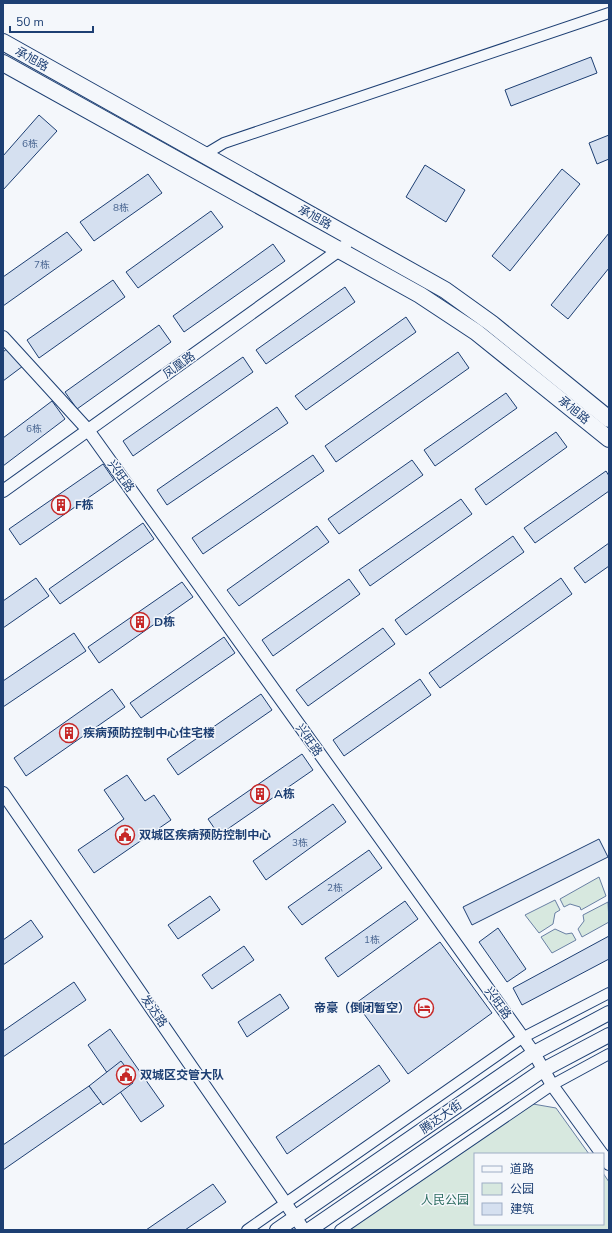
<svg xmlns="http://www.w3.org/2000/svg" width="612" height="1233" font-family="'Nunito Sans','Noto Sans SC',sans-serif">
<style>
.green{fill:#d7e8df;stroke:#687fa3}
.building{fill:#d5e0f0;stroke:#1d3f73}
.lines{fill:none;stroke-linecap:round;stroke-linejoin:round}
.minor-casing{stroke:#1d3f73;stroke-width:12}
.tertiary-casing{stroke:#1d3f73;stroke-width:14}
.secondary-casing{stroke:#1d3f73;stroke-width:16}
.primary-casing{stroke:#1d3f73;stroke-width:18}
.minor{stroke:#f4f7fb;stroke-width:10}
.tertiary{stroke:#f4f7fb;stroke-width:12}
.secondary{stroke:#f4f7fb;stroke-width:14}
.primary{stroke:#f4f7fb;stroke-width:16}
.labels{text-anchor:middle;stroke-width:3;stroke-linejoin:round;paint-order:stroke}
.number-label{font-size:10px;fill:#4b6792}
.street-label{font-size:12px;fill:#1d3f73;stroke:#f4f7fb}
.poi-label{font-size:12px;font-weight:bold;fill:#1d3f73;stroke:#f4f7fb;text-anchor:start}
.park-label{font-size:12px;fill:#2c6c60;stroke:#f4f7fb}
</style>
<rect width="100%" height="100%" fill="#f4f7fb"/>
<g class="green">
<path d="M599 877 606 896 581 910 580 907 570 904 564 907 560 899Z"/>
<path d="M555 900 560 910 555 913 553 924 539 933 525 915Z"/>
<path d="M608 902 609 922 582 937 578 929 584 921 583 915Z"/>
<path d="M555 929 566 934 572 933 576 940 552 953 541 937Z"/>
<path d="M533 1104 556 1108 589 1154H475V1224H603V1173L609 1182V1230H346Z"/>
</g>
<g class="building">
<path d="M591 57 597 73 511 106 505 90Z"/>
<path d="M39 115 57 131 3 190V156Z"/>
<path d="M609 135V159L597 164 589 143Z"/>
<path d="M425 165 465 190 446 222 406 197Z"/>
<path d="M562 169 580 184 510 271 492 256Z"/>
<path d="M148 174 162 193 94 241 80 222Z"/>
<path d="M211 211 223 227 138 288 126 272Z"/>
<path d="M67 232 82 250 3 306V277Z"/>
<path d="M609 233V268L568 319 551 305Z"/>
<path d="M273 244 285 261 184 332 173 316Z"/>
<path d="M113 280 125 297 39 358 27 340Z"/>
<path d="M345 287 355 302 266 364 256 350Z"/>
<path d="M406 317 416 332 306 410 295 396Z"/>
<path d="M159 325 171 342 77 409 65 392Z"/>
<path d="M9 347 23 366 3 381V352Z"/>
<path d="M458 352 469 368 336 462 325 446Z"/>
<path d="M243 357 253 372 133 456 123 441Z"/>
<path d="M506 393 517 408 435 466 424 450Z"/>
<path d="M52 401 65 419 3 466V438Z"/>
<path d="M277 407 288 423 167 505 157 490Z"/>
<path d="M556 432 567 447 486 505 475 489Z"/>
<path d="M313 455 324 471 203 554 192 538Z"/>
<path d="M412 460 423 475 339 534 328 519Z"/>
<path d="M103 464 114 480 20 545 9 529Z"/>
<path d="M606 471 609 476V491L535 543 524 528Z"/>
<path d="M461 499 472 514 370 586 359 570Z"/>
<path d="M143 523 154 539 60 604 49 589Z"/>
<path d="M317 526 329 542 239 606 227 590Z"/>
<path d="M513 536 524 552 406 635 395 620Z"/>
<path d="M609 543V566L585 583 574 568Z"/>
<path d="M36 578 49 596 3 628V601Z"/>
<path d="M561 578 572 594 440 688 429 673Z"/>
<path d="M349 579 360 594 273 656 262 640Z"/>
<path d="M182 582 193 597 99 663 88 647Z"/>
<path d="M383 628 395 644 308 706 296 690Z"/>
<path d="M74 633 86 651 3 707V681Z"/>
<path d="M224 637 235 653 141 718 130 703Z"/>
<path d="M420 679 431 695 344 756 333 740Z"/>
<path d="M112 689 125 707 26 776 14 758Z"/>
<path d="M261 694 272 710 178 775 167 759Z"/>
<path d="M302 754 313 770 219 835 208 819Z"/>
<path d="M127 775 145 801 154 795 171 820 94 873 78 850 124 819 104 790Z"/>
<path d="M333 804 346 822 266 880 253 861Z"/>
<path d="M599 839 608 857 472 925 463 907Z"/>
<path d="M369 850 382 868 302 925 288 907Z"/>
<path d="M210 896 220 910 178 939 168 925Z"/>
<path d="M405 901 418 919 338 977 325 958Z"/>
<path d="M31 920 43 937 3 965V940Z"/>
<path d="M498 928 526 969 507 982 479 942Z"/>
<path d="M609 936V959L522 1005 513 988Z"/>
<path d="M440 942 492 1013 408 1074 356 1003Z"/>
<path d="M244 946 254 960 212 989 202 975Z"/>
<path d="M74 982 86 1000 3 1057V1031Z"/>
<path d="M280 994 289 1008 247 1037 238 1022Z"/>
<path d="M110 1029 164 1106 141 1122 88 1045Z"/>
<path d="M121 1061 128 1070 125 1072 133 1083 103 1105 89 1086Z"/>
<path d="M379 1065 390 1081 287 1154 276 1137Z"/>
<path d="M89 1086 101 1102 3 1170V1145Z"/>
<path d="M213 1184 226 1202 185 1230H146Z"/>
</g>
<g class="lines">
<defs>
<g id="minor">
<path d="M204 155 224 143 609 13"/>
<path d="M247 1230 522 1038 609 993"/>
<path d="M340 1230 552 1085 609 1054"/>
</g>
<g id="tertiary">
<path d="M3 337 88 430 534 1053 552 1085 602 1154"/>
<path d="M3 491 345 246"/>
<path d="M3 793 304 1230"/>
<path d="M603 1155 609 1164"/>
</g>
<g id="secondary">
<path d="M277 1230 534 1053 609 1013"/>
<path d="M309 1230 543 1070 609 1035"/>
</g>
<g id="primary">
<path d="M3 42 445 290 491 323 609 419"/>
<path d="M3 63 420 295 476 332 609 439"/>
</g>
</defs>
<use href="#minor" class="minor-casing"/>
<use href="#tertiary" class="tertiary-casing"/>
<use href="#secondary" class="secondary-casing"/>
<use href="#primary" class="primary-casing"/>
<use href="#minor" class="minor"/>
<use href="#tertiary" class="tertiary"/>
<use href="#secondary" class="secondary"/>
<use href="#primary" class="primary"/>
</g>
<defs>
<symbol id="building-ring" viewBox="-11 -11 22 22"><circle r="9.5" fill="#f4f7fb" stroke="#c62828" stroke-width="1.5"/><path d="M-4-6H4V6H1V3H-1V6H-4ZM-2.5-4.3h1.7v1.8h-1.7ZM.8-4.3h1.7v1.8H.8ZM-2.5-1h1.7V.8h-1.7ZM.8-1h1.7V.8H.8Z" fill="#c62828"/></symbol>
<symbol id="civic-ring" viewBox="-11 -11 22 22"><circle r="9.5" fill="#f4f7fb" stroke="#c62828" stroke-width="1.5"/><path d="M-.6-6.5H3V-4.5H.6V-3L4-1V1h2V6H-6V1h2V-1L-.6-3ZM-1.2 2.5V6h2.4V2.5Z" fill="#c62828"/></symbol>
<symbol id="hotel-ring" viewBox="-11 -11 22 22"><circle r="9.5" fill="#f4f7fb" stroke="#c62828" stroke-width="1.5"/><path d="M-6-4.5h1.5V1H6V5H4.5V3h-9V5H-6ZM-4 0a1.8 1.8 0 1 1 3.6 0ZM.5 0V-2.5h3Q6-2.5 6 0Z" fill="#c62828"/></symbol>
</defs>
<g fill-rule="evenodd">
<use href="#building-ring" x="50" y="494" width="22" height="22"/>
<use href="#building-ring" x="129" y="611" width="22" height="22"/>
<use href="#building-ring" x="58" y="722" width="22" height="22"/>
<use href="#building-ring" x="249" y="783" width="22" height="22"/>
<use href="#civic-ring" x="114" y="824" width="22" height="22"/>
<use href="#hotel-ring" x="413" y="997" width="22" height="22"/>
<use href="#civic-ring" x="115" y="1064" width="22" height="22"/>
</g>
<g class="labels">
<g class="number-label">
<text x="30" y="147">6栋</text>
<text x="121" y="211">8栋</text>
<text x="42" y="268">7栋</text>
<text x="34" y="432">6栋</text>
<text x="300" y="846">3栋</text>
<text x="335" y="891">2栋</text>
<text x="372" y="943">1栋</text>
</g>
<g class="street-label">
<text transform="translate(32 59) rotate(29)" y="4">承旭路</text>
<text transform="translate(315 217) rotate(29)" y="4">承旭路</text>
<text transform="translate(179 365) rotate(-36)" y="4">凤凰路</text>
<text transform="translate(574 410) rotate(39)" y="4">承旭路</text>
<text transform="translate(121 476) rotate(54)" y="4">兴旺路</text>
<text transform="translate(309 740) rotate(55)" y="4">兴旺路</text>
<text transform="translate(498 1003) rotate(54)" y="4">兴旺路</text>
<text transform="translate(154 1011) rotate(55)" y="4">发达路</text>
<text transform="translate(441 1117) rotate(-35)" y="4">腾达大街</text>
</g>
<g class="poi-label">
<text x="75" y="509">F栋</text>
<text x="154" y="626">D栋</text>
<text x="83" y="737">疾病预防控制中心住宅楼</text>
<text x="274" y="798">A栋</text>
<text x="139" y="839">双城区疾病预防控制中心</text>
<text x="410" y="1012" text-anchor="end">帝豪（倒闭暂空）</text>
<text x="140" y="1079">双城区交管大队</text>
</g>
<g class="park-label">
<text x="445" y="1204">人民公园</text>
</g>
</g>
<rect width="612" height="1233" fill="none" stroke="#1d3f73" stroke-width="8"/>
<rect x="474" y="1153" width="130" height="72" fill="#f4f7fb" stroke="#9eadc5"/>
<rect x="482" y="1166" width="20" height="6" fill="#f4f7fb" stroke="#9eadc5"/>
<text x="510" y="1173" font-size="12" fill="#1d3f73">道路</text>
<rect x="482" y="1183" width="20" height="12" fill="#d7e8df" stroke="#9eadc5"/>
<text x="510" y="1193" font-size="12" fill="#1d3f73">公园</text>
<rect x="482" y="1203" width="20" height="12" fill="#d5e0f0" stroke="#9eadc5"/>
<text x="510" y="1213" font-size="12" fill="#1d3f73">建筑</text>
<path d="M10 26v6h83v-6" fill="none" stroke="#1d3f73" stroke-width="2"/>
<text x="16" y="26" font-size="12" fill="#1d3f73" stroke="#f4f7fb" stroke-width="3" paint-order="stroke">50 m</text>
</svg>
